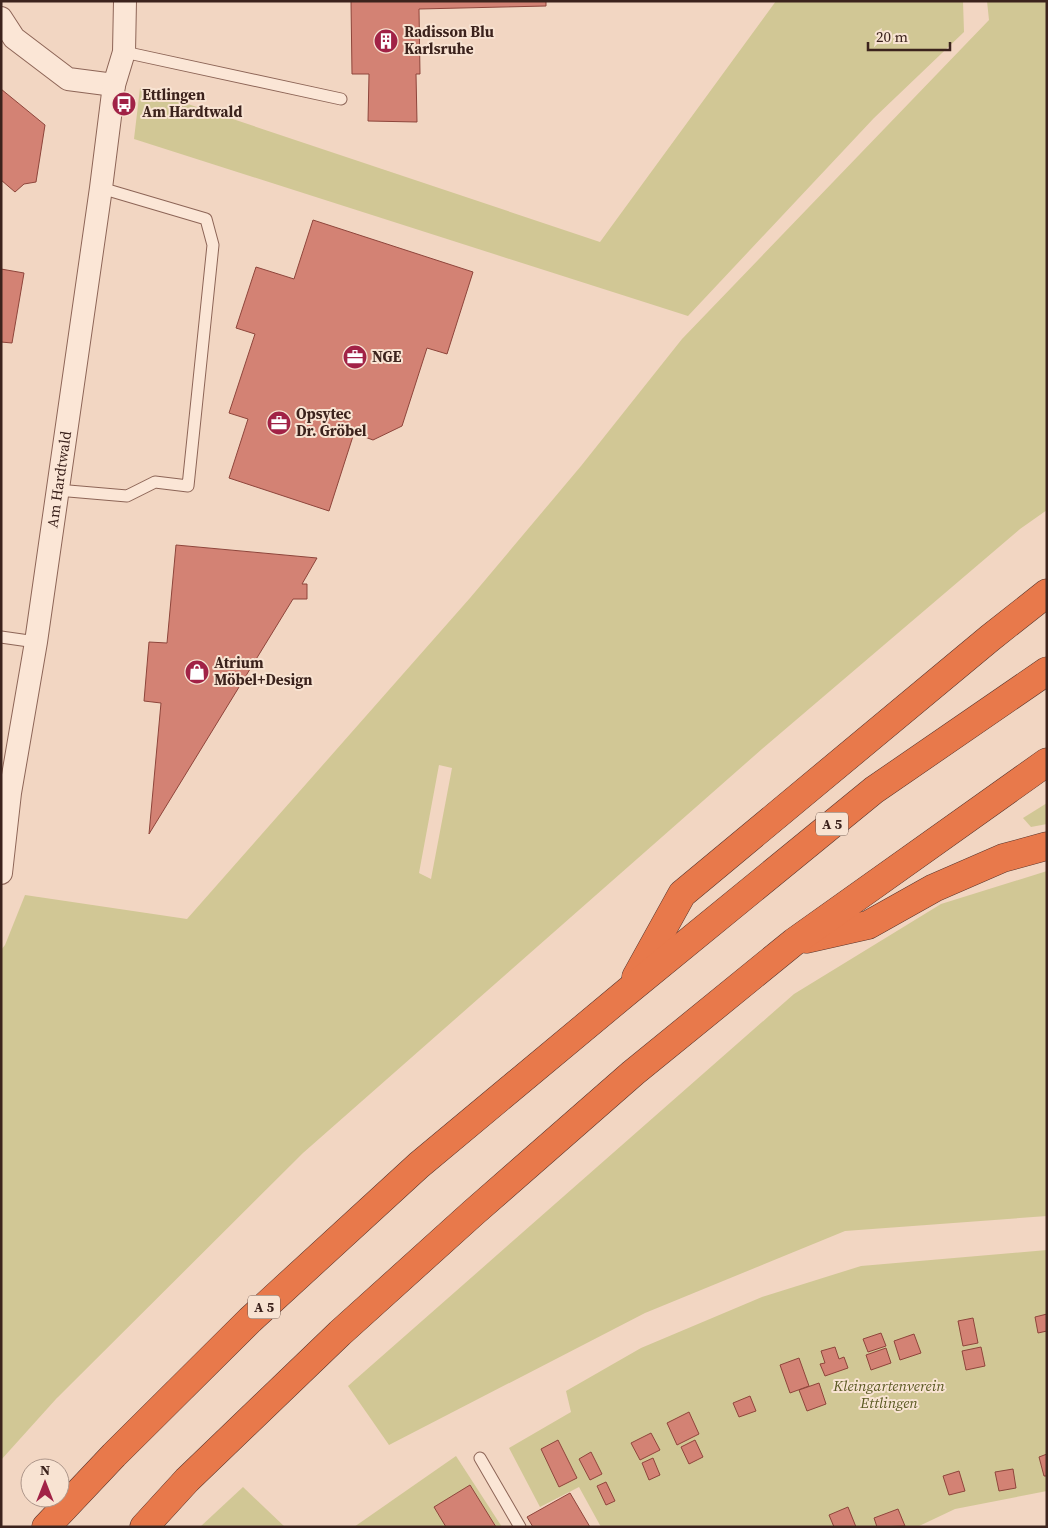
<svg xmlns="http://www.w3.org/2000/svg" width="1048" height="1528" font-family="'Source Serif 4',serif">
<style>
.green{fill:#d1c795;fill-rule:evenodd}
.building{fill:#d38274;stroke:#8e453b}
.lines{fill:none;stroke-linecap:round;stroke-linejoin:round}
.lane-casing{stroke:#8d6557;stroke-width:13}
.street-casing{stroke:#8d6557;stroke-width:24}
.highway-casing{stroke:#5a352c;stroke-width:29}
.lane{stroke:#fbe6d6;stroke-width:11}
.street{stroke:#fbe6d6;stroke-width:22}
.highway{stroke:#e8794b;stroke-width:28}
.labels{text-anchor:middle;stroke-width:4;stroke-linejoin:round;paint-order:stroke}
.shield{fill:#f8e3d2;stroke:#745d53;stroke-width:1}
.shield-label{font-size:14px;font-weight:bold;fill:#3c231d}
.poi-label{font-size:15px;font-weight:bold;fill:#3c231d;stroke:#f8e3d2;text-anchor:start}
.street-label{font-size:15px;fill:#3c231d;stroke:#f8e3d2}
.park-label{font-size:15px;font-style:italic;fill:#5a5922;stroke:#f8e3d2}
</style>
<rect width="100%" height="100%" fill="#f2d6c2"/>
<g class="green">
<path d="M776 1H963L964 32 874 118 688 316 134 139 140 88 600 242Z"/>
<path d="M987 1H1047V510L1020 529 762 749 303 1153 56 1399 1 1460V950L5 945 25 895 187 919 470 598 581 466 682 339 989 20ZM439 765 452 768 431 879 419 873Z"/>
<path d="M1047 803V824L1031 827 1023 818Z"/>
<path d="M1047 871V1216L845 1231 645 1313 389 1445 348 1386 794 994 941 904Z"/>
<path d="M1047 1250V1491L955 1509 917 1527H601L579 1487 540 1507 509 1448 571 1412 566 1391 641 1348 762 1297 861 1266Z"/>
<path d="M456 1456 502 1527H354Z"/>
<path d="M243 1487 285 1527H200Z"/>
</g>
<g class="building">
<path d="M351 1H546V6L419 9 420 74H416L417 122 368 121 369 74H352Z"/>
<path d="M1 89 45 125 36 182 24 184 15 192 1 180Z"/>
<path d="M313 220 473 272 447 354 427 348 402 426 373 440 354 433 329 511 229 478 248 419 229 413 255 334 236 328 256 267 294 279Z"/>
<path d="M1 269 24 273 12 343 1 342Z"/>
<path d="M176 545 317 558 302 584H307V599H293L149 834 161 703 144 701 149 642 167 643Z"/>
<path d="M1047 1314V1331L1038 1333 1035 1317Z"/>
<path d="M973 1318 978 1343 963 1346 958 1321Z"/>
<path d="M881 1333 886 1346 868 1352 863 1339Z"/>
<path d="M914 1334 921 1353 900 1360 894 1341Z"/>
<path d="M835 1347 839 1359 844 1357 848 1368 825 1376 820 1364 825 1363 821 1351Z"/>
<path d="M981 1347 985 1366 966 1370 962 1351Z"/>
<path d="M886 1348 891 1363 871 1370 866 1355Z"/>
<path d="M799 1358 809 1386 790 1393 780 1365Z"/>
<path d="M819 1383 826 1404 807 1411 799 1390Z"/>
<path d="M750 1396 756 1411 739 1417 733 1403Z"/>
<path d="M689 1412 699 1434 677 1445 667 1423Z"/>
<path d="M651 1433 660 1450 640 1460 631 1443Z"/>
<path d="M558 1440 577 1478 559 1487 541 1449Z"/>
<path d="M695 1440 703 1457 689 1464 681 1447Z"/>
<path d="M591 1452 602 1474 590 1480 579 1459Z"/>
<path d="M1047 1454V1476H1044L1039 1457Z"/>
<path d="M653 1458 660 1475 649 1480 642 1463Z"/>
<path d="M1013 1469 1016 1488 999 1491 995 1472Z"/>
<path d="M959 1471 965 1491 949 1495 943 1476Z"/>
<path d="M606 1482 615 1501 606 1505 597 1486Z"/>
<path d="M470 1485 496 1527H446L434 1507Z"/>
<path d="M570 1493 590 1527H533L527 1517Z"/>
<path d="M848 1507 856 1527H834L829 1515Z"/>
<path d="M898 1509 905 1526 877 1527 874 1518Z"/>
</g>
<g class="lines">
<defs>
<g id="lane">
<path d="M124 52 341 99"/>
<path d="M57 490 127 496 155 482 188 486 213 245 206 219 101 188"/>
<path d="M1 637 36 642"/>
<path d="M480 1458 520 1527"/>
</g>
<g id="street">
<path d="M1 18 14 38 68 79 114 85"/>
<path id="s1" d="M1 873 10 793 36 642 101 188 114 85 124 52 125 1"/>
</g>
<g id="highway">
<path d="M806 939 868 925 934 888 1003 858 1047 846"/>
<path d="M636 977 682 894 990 638 1047 593"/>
<path d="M46 1527 114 1455 250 1320 419 1165 628 991 874 790 1047 671"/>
<path d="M144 1527 187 1480 340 1333 473 1213 633 1073 794 942 1047 762"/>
</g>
</defs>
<use href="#lane" class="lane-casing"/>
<use href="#street" class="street-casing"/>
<use href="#highway" class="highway-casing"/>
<use href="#lane" class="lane"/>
<use href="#street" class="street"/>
<use href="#highway" class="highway"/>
</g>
<defs>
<symbol id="building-disc" viewBox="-11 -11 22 22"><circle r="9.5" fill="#a12246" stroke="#f8e3d2"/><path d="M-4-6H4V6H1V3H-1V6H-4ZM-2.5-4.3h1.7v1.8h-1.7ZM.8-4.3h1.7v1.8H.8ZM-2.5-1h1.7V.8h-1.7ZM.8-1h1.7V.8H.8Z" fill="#fff"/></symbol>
<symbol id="bus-disc" viewBox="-11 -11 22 22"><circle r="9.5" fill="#a12246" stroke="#f8e3d2"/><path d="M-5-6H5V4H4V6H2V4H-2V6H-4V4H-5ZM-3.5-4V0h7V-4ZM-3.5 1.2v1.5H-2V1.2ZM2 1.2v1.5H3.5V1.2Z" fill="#fff"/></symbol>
<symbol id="office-disc" viewBox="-11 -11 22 22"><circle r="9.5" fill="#a12246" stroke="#f8e3d2"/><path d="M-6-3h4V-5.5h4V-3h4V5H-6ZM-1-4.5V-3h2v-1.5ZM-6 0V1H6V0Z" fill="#fff"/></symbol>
<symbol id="shop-disc" viewBox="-11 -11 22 22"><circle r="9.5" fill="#a12246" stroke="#f8e3d2"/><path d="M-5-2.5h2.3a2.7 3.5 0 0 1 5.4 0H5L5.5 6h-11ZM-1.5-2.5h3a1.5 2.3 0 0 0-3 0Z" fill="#fff"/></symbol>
</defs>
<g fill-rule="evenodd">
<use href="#building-disc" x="372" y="27" width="28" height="28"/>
<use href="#bus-disc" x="110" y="90" width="28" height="28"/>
<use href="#office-disc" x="341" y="343" width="28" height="28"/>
<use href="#office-disc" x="265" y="409" width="28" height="28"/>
<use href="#shop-disc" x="183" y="658" width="28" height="28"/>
</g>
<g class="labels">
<g class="shield">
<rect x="816" y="812.5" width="32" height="23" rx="4"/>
<rect x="248" y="1295.5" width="32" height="23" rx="4"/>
</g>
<g class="shield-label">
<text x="832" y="829">A 5</text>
<text x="264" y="1312">A 5</text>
</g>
<g class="poi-label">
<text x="404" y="37">Radisson Blu<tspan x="404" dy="17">Karlsruhe</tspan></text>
<text x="142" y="100">Ettlingen<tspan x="142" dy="17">Am Hardtwald</tspan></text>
<text x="372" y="362">NGE</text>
<text x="296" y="419">Opsytec<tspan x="296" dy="17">Dr. Gröbel</tspan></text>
<text x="214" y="668">Atrium<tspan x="214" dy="17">Möbel+Design</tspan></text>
</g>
<g class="street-label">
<text dy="5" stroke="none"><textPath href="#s1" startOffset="398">Am Hardtwald</textPath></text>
</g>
<g class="park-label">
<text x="889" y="1391">Kleingartenverein<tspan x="889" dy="17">Ettlingen</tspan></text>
</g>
</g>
<rect width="1048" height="1528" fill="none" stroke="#3c231d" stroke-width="5"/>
<g transform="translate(45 1483)"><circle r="24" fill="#f8e3d2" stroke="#ad968a"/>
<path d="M0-4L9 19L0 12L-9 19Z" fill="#a12246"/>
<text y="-8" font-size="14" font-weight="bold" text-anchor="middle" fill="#3c231d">N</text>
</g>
<path d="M868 42v8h82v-8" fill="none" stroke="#3c231d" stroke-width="2.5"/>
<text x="876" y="42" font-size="15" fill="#3c231d" stroke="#f8e3d2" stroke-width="4" paint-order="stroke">20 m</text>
</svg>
